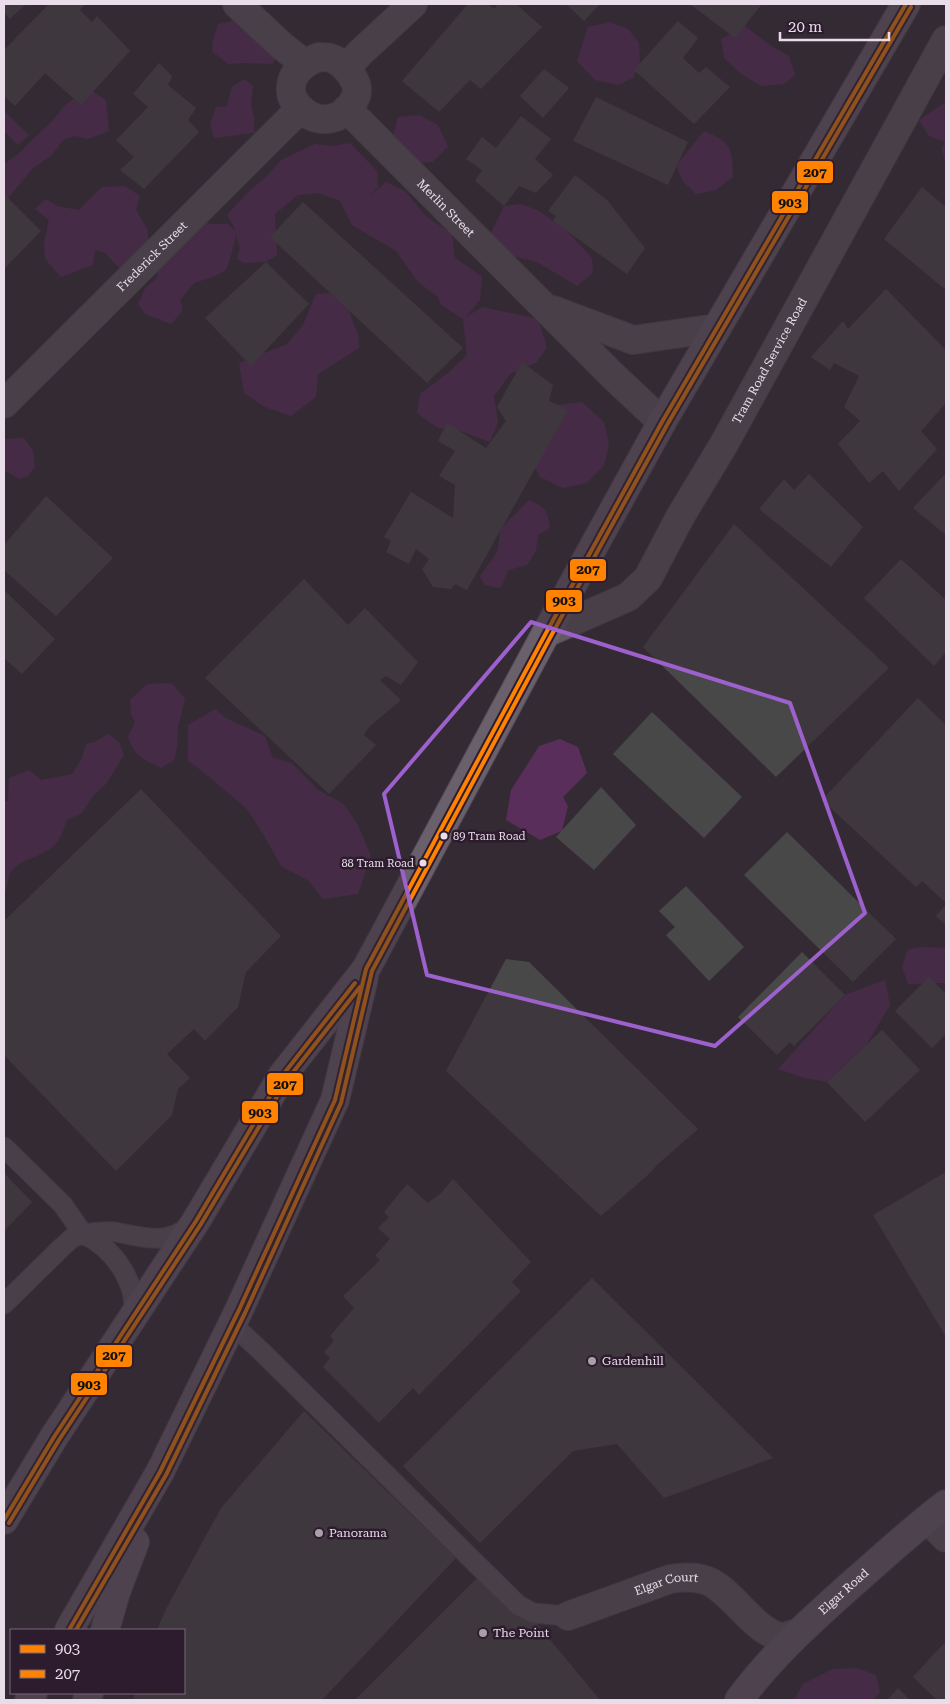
<svg xmlns="http://www.w3.org/2000/svg" width="950" height="1704" font-family="'Roboto Serif',serif">
<style>
.green{fill:#592e5b}
.building{fill:#494848}
.lines{fill:none;stroke-linecap:round;stroke-linejoin:round}
.lane-casing{stroke:#514851;stroke-width:21}
.street-casing{stroke:#514851;stroke-width:30}
.primary-casing{stroke:#514851;stroke-width:30}
.lane{stroke:#605a61;stroke-width:19}
.street{stroke:#605a61;stroke-width:28}
.primary{stroke:#6a606b;stroke-width:28}
.bus-1-casing{stroke:#2d1c2e;stroke-width:8}
.bus-2-casing{stroke:#2d1c2e;stroke-width:8}
.bus-1{stroke:#ff8200;stroke-width:4}
.bus-2{stroke:#ff8200;stroke-width:4}
.marked{fill:none;stroke:#9c61cc;stroke-width:4;stroke-linejoin:round}
.bus-dot{fill:#e9dde9;stroke:#2d1c2e;stroke-width:2}
.poi-dot{fill:#aa9eaa;stroke:#2d1c2e;stroke-width:2}
.labels{text-anchor:middle;stroke-width:5;stroke-linejoin:round;paint-order:stroke}
.bus-label{font-size:11px;fill:#e9dde9;stroke:#2d1c2e;text-anchor:start}
.street-label{font-size:12px;fill:#e9dde9;stroke:#2d1c2e}
.poi-label{font-size:12px;fill:#e9dde9;stroke:#2d1c2e;text-anchor:start}
.line-badge{stroke:#2d1c2e;stroke-width:2}
.pale-badge-label{font-size:14px;text-anchor:middle;font-weight:bold;fill:#111}
</style>
<rect width="100%" height="100%" fill="#342a34"/>
<g class="green">
<path d="M248 9 282 40 273 64 245 63 228 64 212 51 213 40 218 24 229 22Z"/>
<path d="M610 22 628 29 639 43 640 63 633 78 618 85 595 80 577 61 588 27Z"/>
<path d="M745 26 768 44 789 56 795 75 784 84 761 86 741 74 724 58 721 39Z"/>
<path d="M244 79 253 86 251 104 254 118V133L214 138 210 125 216 107 227 106 232 87Z"/>
<path d="M89 89 106 100 109 131 88 139 74 136 63 140 52 155 33 168 8 198 4 194V164L18 154 53 120 66 104Z"/>
<path d="M946 102V160L944 159 942 149 945 142 929 136 919 120Z"/>
<path d="M4 111 29 135 18 145 4 131Z"/>
<path d="M419 115 438 125 448 147 432 162 408 164 392 141 398 117Z"/>
<path d="M704 131C732 142 732 149 733 177L716 190 696 194 683 181 676 166Z"/>
<path d="M350 143 377 171 378 187 369 197 386 182 405 191 426 216 452 234 455 258 482 277 480 300 465 318 482 307 538 319 547 347 536 363 510 374 494 396 498 422 490 442 460 431 438 428 417 413 420 394 449 372 467 355 463 319 441 305 438 297 418 282 396 251 352 225 340 201 319 193 298 195 275 214 277 255 266 262 244 263 237 259 240 248 236 235 231 256 226 270 213 277 194 283 180 300 183 310 171 324 145 314 138 304 145 288 157 278 159 246 188 214 210 224H228L235 231 233 225 227 215 248 192 268 175 281 160 315 144 333 146Z"/>
<path d="M125 186 140 196 136 210 147 229 150 253 120 269 105 253 95 250 93 265 61 277 45 259 44 242 49 220 35 209 46 199 57 206 79 210 102 187Z"/>
<path d="M520 204 538 210 567 231 592 258 593 273 577 286 537 262 505 254 489 237 504 206Z"/>
<path d="M330 293 348 309 358 335 359 348 318 374 316 397 291 416 265 407 244 393 239 363 287 344 303 325 316 294Z"/>
<path d="M582 402 604 422 609 445 604 465 587 483 563 488 540 477 531 459 545 417 558 405Z"/>
<path d="M24 438 33 451 35 467 28 476 19 479 4 470V439Z"/>
<path d="M529 500C545 507 548 511 550 528L538 535 536 551 527 565 509 570 500 588 484 585 480 576 497 552 501 528Z"/>
<path d="M172 683 185 699 178 727 177 747 174 760 161 768C143 759 135 757 128 737L135 722 131 715 130 700 147 684Z"/>
<path d="M215 709 226 718 265 736 273 758 292 763 318 790 344 804 359 827 371 856 358 894 323 899 309 881 281 866 263 834 247 809 202 771 188 761V725Z"/>
<path d="M108 734 119 742 124 755 106 784 93 796 82 813 67 820C64 827 62 836 57 842 47 856 25 857 13 869 5 878 10 886 4 894V802L8 801 9 778 29 770 41 780 72 774 82 758 86 744 95 742Z"/>
<path d="M560 739 578 747 587 773 563 797 568 806 562 831 540 840 506 820 511 790 539 746Z"/>
<path d="M924 947 946 948V984L945 983 908 984 902 967 908 949Z"/>
<path d="M885 980 890 1005 867 1044 827 1082 805 1078 778 1069 845 995Z"/>
<path d="M857 1668 876 1675 880 1692 873 1700H794L803 1684 833 1669Z"/>
</g>
<g class="building">
<path d="M4 4H26L10 19 4 13Z"/>
<path d="M49 4H85L80 10 92 22 97 16 130 51 81 105 45 73 15 106 4 96V50Z"/>
<path d="M468 4H488L494 9 498 4H516L542 27 481 89 470 80 439 112 402 81Z"/>
<path d="M566 4H600L584 21Z"/>
<path d="M690 4H762L735 38Z"/>
<path d="M678 21 698 38 683 58 699 73 706 67 730 87 694 124 634 70Z"/>
<path d="M159 63 172 76 168 85 196 108 188 120 199 132 144 189 120 170 134 157 116 140 148 107 133 94Z"/>
<path d="M544 69 569 88 543 118 520 96Z"/>
<path d="M596 97 688 142 668 185 573 141Z"/>
<path d="M521 116 551 139 535 159 553 175 536 193 519 186 504 206 475 181 482 170 466 159 482 137 496 148Z"/>
<path d="M575 175 607 200 645 248 627 274 553 221 556 216 548 211Z"/>
<path d="M922 187 946 207V290L884 239Z"/>
<path d="M4 194 41 231 4 269Z"/>
<path d="M303 202 463 348 427 383 270 237Z"/>
<path d="M266 262 309 304 251 366 205 318Z"/>
<path d="M886 289 946 350V403L921 431 937 449 899 491 883 471 869 483 838 444 860 421 844 407 859 376 834 363 830 370 811 357 843 321 848 329Z"/>
<path d="M522 362 553 385 549 401 568 410 467 590 455 584 451 589 433 587 422 569 429 559 416 549 409 564 386 552 391 541 384 537 411 492 453 518 455 485 439 476 455 451 438 441 447 423 486 448 506 421 497 407Z"/>
<path d="M946 473V535L913 508Z"/>
<path d="M809 474 863 527 831 567 759 509 784 479 794 490Z"/>
<path d="M46 496 113 558 56 616 4 570V545Z"/>
<path d="M734 524 889 668 776 777 643 647Z"/>
<path d="M901 559 946 600V652L934 666 864 598Z"/>
<path d="M304 579 348 625 365 608 418 662 401 685 386 676 380 680 401 700 369 727 364 735 376 745 329 794 205 678Z"/>
<path d="M4 590 55 639 22 674 4 658Z"/>
<path d="M918 698 946 725V903L922 881 916 887 822 800Z"/>
<path d="M652 712 742 797 704 838 613 754Z"/>
<path d="M601 787 636 825 594 870 556 837Z"/>
<path d="M141 789 281 936 246 972 238 1007 205 1041 194 1029 167 1054 190 1078 178 1089 172 1115 116 1171 4 1055V921Z"/>
<path d="M787 832 896 939 853 982 744 875Z"/>
<path d="M686 886 744 947 709 981 666 935 675 927 659 911Z"/>
<path d="M946 904V925L936 916Z"/>
<path d="M802 952 845 995 794 1046 790 1042 777 1055 738 1017Z"/>
<path d="M506 959 529 962 698 1129 657 1165 650 1173 601 1216 446 1071Z"/>
<path d="M929 977 946 994V1034L932 1048 895 1011Z"/>
<path d="M882 1030 920 1070 865 1122 827 1082Z"/>
<path d="M946 1172V1337L873 1215Z"/>
<path d="M4 1173 32 1202 4 1231Z"/>
<path d="M453 1179 531 1262 512 1282 521 1291 419 1395 413 1388 379 1423 323 1367 330 1358 324 1352 334 1341 330 1336 354 1308 343 1296 380 1260 375 1256 390 1239 378 1228 389 1217 384 1212 407 1184 428 1203 441 1193Z"/>
<path d="M592 1278 773 1458 664 1498 617 1444 573 1451 480 1543 403 1466Z"/>
<path d="M304 1411 456 1558 322 1700H133L135 1693H184V1630H157L167 1607 221 1508Z"/>
<path d="M489 1566 600 1700H355Z"/>
<path d="M946 1641V1700H937L913 1677Z"/>
<path d="M898 1688 910 1700H887Z"/>
</g>
<g class="lines">
<defs>
<g id="lane">
<path d="M4 1147 63 1205 83 1234 72 1238 60 1249 4 1304"/>
<path d="M83 1234C94 1232 104 1231 115 1232 145 1237 164 1246 190 1226"/>
<path d="M83 1234C114 1248 139 1284 133 1318"/>
<path d="M231 1323 263 1353 518 1605 533 1613 568 1616"/>
</g>
<g id="street">
<path d="M237 4 282 46 305 64"/>
<path d="M319 57C322 57 327 57 330 58 343 61 361 82 356 96 347 120 319 127 301 109 285 95 289 76 305 64 309 61 314 59 319 57Z"/>
<path d="M346 68 361 52 413 4"/>
<path id="s1" d="M347 109 612 375 662 422"/>
<path d="M553 310 633 340 717 328"/>
<path id="s2" d="M4 404 300 109"/>
<path id="s3" d="M546 633 628 597 648 578 680 517 724 444 946 40"/>
<path d="M927 1519 946 1538"/>
<path id="s4" d="M568 1616 670 1579C682 1577 693 1576 705 1580 730 1587 755 1634 782 1637 787 1637 793 1634 797 1633"/>
</g>
<g id="primary">
<path d="M4 1520 54 1437 196 1221 282 1076 366 969 546 633 662 422 906 4"/>
<path d="M69 1630 160 1472 239 1310 308 1159 335 1100 364 978"/>
<path d="M105 1630 116 1592 135 1542"/>
<path d="M29 1700 33 1693"/>
<path d="M87 1700 89 1693"/>
<path id="s5" d="M739 1700C771 1656 812 1620 853 1583 884 1556 913 1529 946 1504"/>
</g>
</defs>
<use href="#lane" class="lane-casing"/>
<use href="#street" class="street-casing"/>
<use href="#primary" class="primary-casing"/>
<use href="#lane" class="lane"/>
<use href="#street" class="street"/>
<use href="#primary" class="primary"/>
<defs>
<g id="bus-1">
<path d="M4 1520 54 1437 196 1221 282 1076 355 983"/>
<path d="M69 1630 160 1472 239 1310 335 1100 366 969 546 633 662 422 906 4"/>
</g>
<g id="bus-2">
<path d="M9 1523 59 1440 201 1224 287 1080 360 987"/>
<path d="M76 1630 166 1475 245 1313 341 1103 372 971 551 636 667 425 911 7"/>
</g>
</defs>
<use href="#bus-1" class="bus-1-casing"/>
<use href="#bus-2" class="bus-2-casing"/>
<use href="#bus-1" class="bus-1"/>
<use href="#bus-2" class="bus-2"/>
</g>
<path d="M0 0H950V1704H0ZM531 622 790 703 865 913 715 1046 427 975 384 794Z" fill="#342a34" fill-opacity=".55" fill-rule="evenodd"/>
<path class="marked" d="M531 622 790 703 865 913 715 1046 427 975 384 794Z"/>
<g class="bus-dot">
<circle cx="444" cy="836" r="4.5"/>
<circle cx="423" cy="863" r="4.5"/>
</g>
<g class="poi-dot">
<circle cx="592" cy="1361" r="5"/>
<circle cx="319" cy="1533" r="5"/>
<circle cx="483" cy="1633" r="5"/>
</g>
<g class="labels">
<g class="bus-label">
<text x="453" y="840">89 Tram Road</text>
<text x="414" y="867" text-anchor="end">88 Tram Road</text>
</g>
<g class="street-label">
<text dy="4" stroke="none"><textPath href="#s1" startOffset="140">Merlin Street</textPath></text>
<text dy="4" stroke="none"><textPath href="#s2" startOffset="209">Frederick Street</textPath></text>
<text dy="4" stroke="none"><textPath href="#s3" startOffset="366">Tram Road Service Road</textPath></text>
<text dy="4" stroke="none"><textPath href="#s4" startOffset="104">Elgar Court</textPath></text>
<text dy="4" stroke="none"><textPath href="#s5" startOffset="151">Elgar Road</textPath></text>
</g>
<g class="poi-label">
<text x="602" y="1365">Gardenhill</text>
<text x="329" y="1537">Panorama</text>
<text x="493" y="1637">The Point</text>
</g>
</g>
<g class="line-badge">
<rect x="796" y="160" width="38" height="24" rx="5" fill="#ff8200"/>
<rect x="771" y="190" width="38" height="24" rx="5" fill="#ff8200"/>
<rect x="569" y="558" width="38" height="24" rx="5" fill="#ff8200"/>
<rect x="545" y="589" width="38" height="24" rx="5" fill="#ff8200"/>
<rect x="266" y="1072" width="38" height="24" rx="5" fill="#ff8200"/>
<rect x="241" y="1100" width="38" height="24" rx="5" fill="#ff8200"/>
<rect x="95" y="1344" width="38" height="24" rx="5" fill="#ff8200"/>
<rect x="70" y="1372" width="38" height="24" rx="5" fill="#ff8200"/>
</g>
<g class="pale-badge-label">
<text x="815" y="177">207</text>
<text x="790" y="207">903</text>
<text x="588" y="574">207</text>
<text x="564" y="605">903</text>
<text x="285" y="1089">207</text>
<text x="260" y="1117">903</text>
<text x="114" y="1360">207</text>
<text x="89" y="1389">903</text>
</g>
<rect width="950" height="1704" fill="none" stroke="#e9dde9" stroke-width="10"/>
<rect x="10" y="1629" width="175" height="65" fill="#2d1c2e" stroke="#786979"/>
<rect x="20" y="1645" width="25" height="8" fill="#ff8200" stroke="#786979"/>
<text x="55" y="1654" font-size="15" fill="#e9dde9">903</text>
<rect x="20" y="1670" width="25" height="8" fill="#ff8200" stroke="#786979"/>
<text x="55" y="1679" font-size="15" fill="#e9dde9">207</text>
<path d="M780 32v8h109v-8" fill="none" stroke="#e9dde9" stroke-width="2.5"/>
<text x="788" y="32" font-size="15" fill="#e9dde9" stroke="#2d1c2e" stroke-width="4" paint-order="stroke">20 m</text>
</svg>
